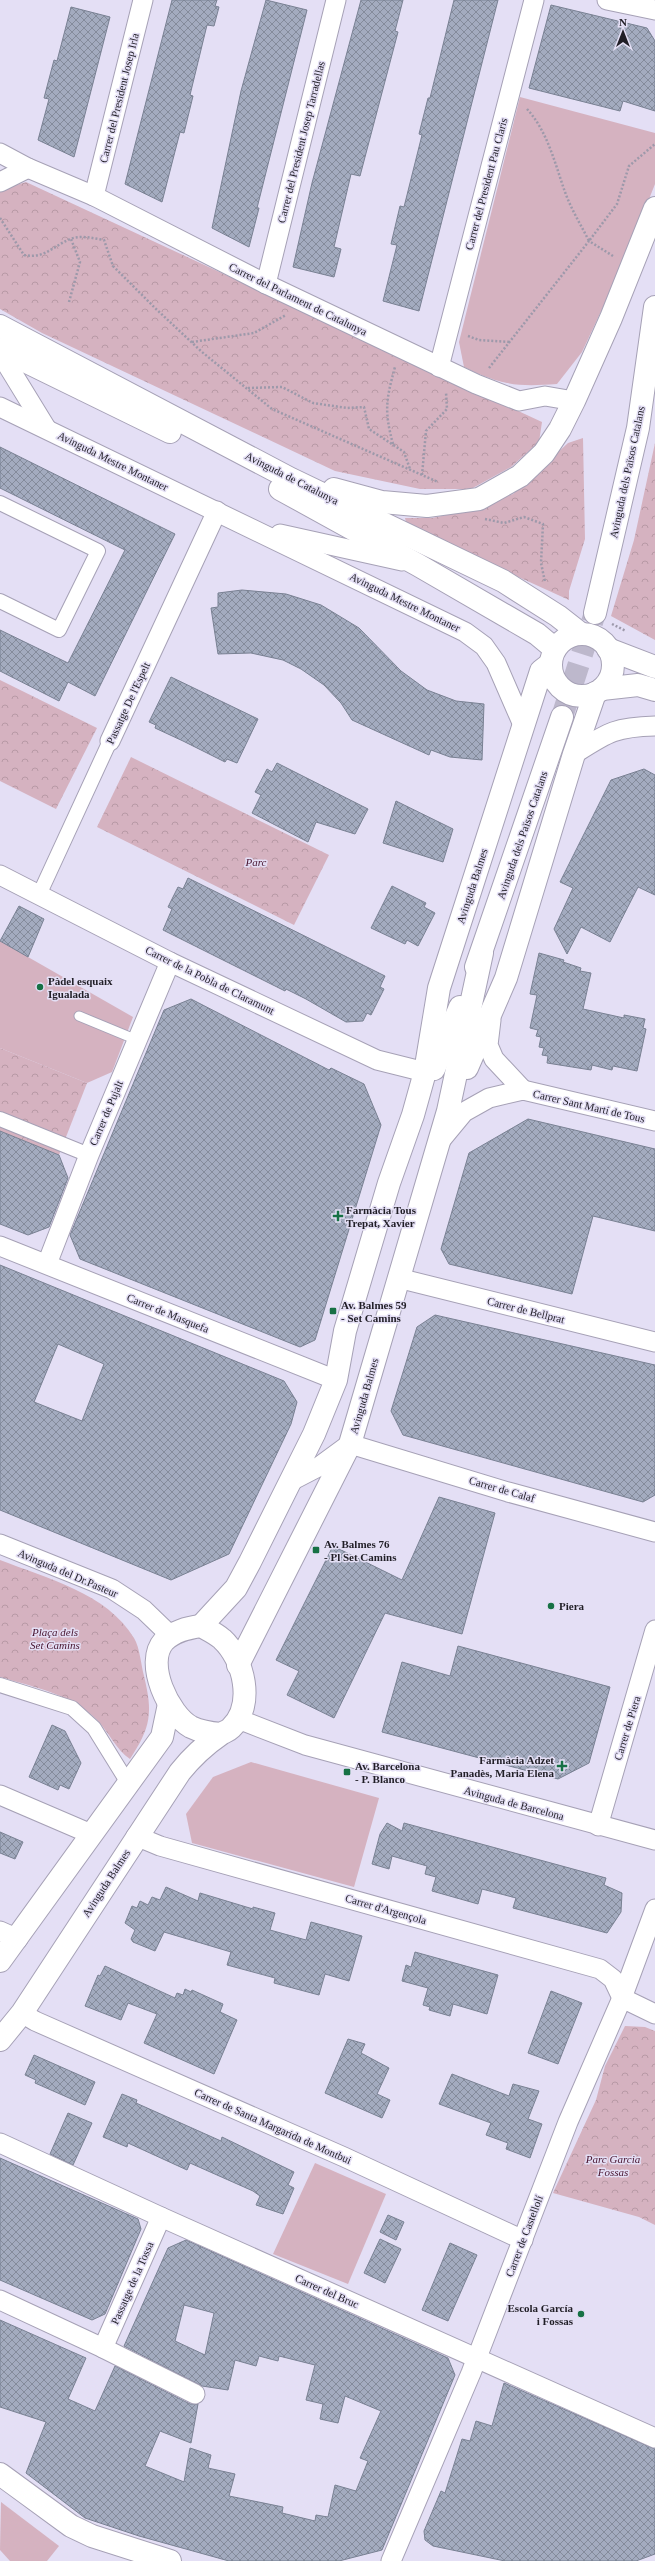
<svg xmlns="http://www.w3.org/2000/svg" width="655" height="2561" font-family="'Times New Roman',serif">
<style>
.grass{fill:#d5b2c0}
.park{fill:url(#park-crowns)}
.building{fill:url(#building-cross-hatch);stroke:#798193;fill-rule:evenodd}
.lines{fill:none;stroke-linecap:round;stroke-linejoin:round}
.tertiary-tunnel{stroke:#bdb8cc;stroke-width:22;stroke-dasharray:22 11;stroke-linecap:butt}
.service-casing{stroke:#a6a1b6;stroke-width:11}
.pedestrian-casing{stroke:#a6a1b6;stroke-width:16}
.minor-casing{stroke:#a6a1b6;stroke-width:21}
.tertiary-casing{stroke:#a6a1b6;stroke-width:24}
.path{stroke:#9d99aa;stroke-width:2.5;stroke-dasharray:2 2;stroke-linecap:butt}
.service{stroke:#fff;stroke-width:9}
.pedestrian{stroke:#fff;stroke-width:14}
.minor{stroke:#fff;stroke-width:19}
.tertiary{stroke:#fff;stroke-width:22}
.poi-dot{fill:#177145;stroke:#e4dff5;stroke-width:1.5}
.labels{text-anchor:middle;stroke-width:3;stroke-linejoin:round;paint-order:stroke}
.street-label{font-size:11px;fill:#201e26;stroke:#e4dff5}
.park-label{font-size:11px;font-style:italic;fill:#47132e;stroke:#e4dff5}
.poi-label{font-size:11px;font-weight:bold;fill:#201e26;stroke:#e4dff5;text-anchor:start}
</style>
<defs>
<pattern id="park-crowns" width="20" height="18" patternUnits="userSpaceOnUse"><rect width="20" height="18" fill="#d5b2c0"/><path d="M2 6a3 3 0 1 1 6 0M12 15a3 3 0 1 1 6 0" fill="none" stroke="#b799a5"/></pattern>
<pattern id="building-cross-hatch" width="8" height="8" patternUnits="userSpaceOnUse"><rect width="8" height="8" fill="#a3abbf"/><path d="M0 0l8 8M0 8l8-8" fill="none" stroke="#848b9b"/></pattern>
</defs>
<rect width="100%" height="100%" fill="#e4dff5"/>
<g class="grass">
<path d="M520 97 655 133V184L624 262 582 352 557 384C516 387 501 385 464 367L459 342Z"/>
<path d="M0 941 133 1017 112 1072 87 1083 0 1048Z"/>
<path d="M251 1762 379 1798 354 1887 192 1843 186 1814 213 1777Z"/>
<path d="M315 2163 386 2194 348 2284 273 2254Z"/>
<path d="M1 2502 59 2546 47 2561H10L0 2550Z"/>
</g>
<g class="park">
<path d="M26 182 542 422 539 442 511 467 471 489H420L335 471 42 333 0 309V190Z"/>
<path d="M583 438 585 539 569 591V600L407 526 405 518H432L460 512 513 494 568 443Z"/>
<path d="M655 443V640L611 616 634 540Z"/>
<path d="M0 680 97 728 56 809 0 781Z"/>
<path d="M131 757 329 855 294 925 97 827Z"/>
<path d="M0 1048 87 1083 59 1155 0 1131Z"/>
<path d="M0 1560C46 1578 107 1593 134 1638 140 1648 141 1665 144 1676 153 1713 151 1727 130 1759 116 1750 109 1732 97 1720 71 1694 34 1687 0 1677Z"/>
<path d="M625 2026 645 2027 655 2031V2225L639 2217 553 2193 596 2100 605 2066Z"/>
</g>
<g class="building">
<path d="M172 0H217L215 6 219 7 214 26 207 25 190 95 193 96 184 133 180 132 162 202 125 184Z"/>
<path d="M266 0 307 10 257 208H259L249 247 212 228 241 91Z"/>
<path d="M361 0H403L395 31 398 32 360 176 351 174 334 247 341 249 334 277 293 267 312 183Z"/>
<path d="M454 0H498L419 311 383 301 397 245 391 244 400 206 404 207 422 135 419 134 428 98H430Z"/>
<path d="M551 5 647 28 655 41V111L623 101 620 111 529 88Z"/>
<path d="M71 7 110 17 74 157 38 140 49 99 44 98 54 60 57 61Z"/>
<path d="M0 447 175 534 95 696 68 682 59 701 0 671V630L68 663 125 550 0 488Z"/>
<path d="M242 590 286 594 321 605 359 628 401 671 427 690 456 701 484 704 482 760 450 757 431 750 429 755 352 720 341 703 324 685 301 669 283 660 251 653 218 654 211 608 218 607V593Z"/>
<path d="M171 677 258 719 237 763 227 759 225 762 183 741 155 728 156 725 149 722Z"/>
<path d="M277 763 368 809 355 834 316 822 308 842 252 813 261 795 255 792 267 769 272 772Z"/>
<path d="M644 769 655 775V895L638 887 610 942 581 927 567 954 554 929 573 888 560 882 611 780Z"/>
<path d="M396 801 453 829 443 862 383 843Z"/>
<path d="M188 878 385 976 380 987 384 989 371 1015 367 1013 363 1021 346 1022 306 999 286 989 285 991 163 930 172 909 168 907 178 887 183 889Z"/>
<path d="M392 886 426 903 424 907 435 913 418 946 407 940 405 944 371 928Z"/>
<path d="M19 906 44 919 28 957 0 941Z"/>
<path d="M539 953 564 960 563 962 581 968 580 971 591 973 583 1009 624 1018V1015L645 1019 643 1028 646 1029 637 1071 613 1066 612 1070 592 1065 591 1070 547 1063 548 1056 542 1055 544 1048 539 1047 541 1037 536 1036 538 1030 530 1028 537 995 530 994Z"/>
<path d="M191 999 329 1070 331 1068 364 1084 381 1125 315 1340 300 1347 80 1259 70 1235 164 1010Z"/>
<path d="M528 1119 655 1149V1231L593 1216 572 1294 449 1264 441 1249 469 1153Z"/>
<path d="M0 1131 59 1155 68 1178 49 1227 28 1235 0 1224Z"/>
<path d="M0 1265 284 1381 297 1402 291 1424 229 1554 171 1580 0 1510ZM58 1344 104 1364 82 1421 34 1402Z"/>
<path d="M435 1315 655 1365V1495L643 1502 403 1435 391 1411 417 1327Z"/>
<path d="M439 1497 495 1513 462 1634 385 1613 334 1718 287 1695 299 1671 276 1660 333 1546 402 1580Z"/>
<path d="M458 1646 610 1687 589 1763 558 1779 382 1732 402 1662 450 1676Z"/>
<path d="M52 1725 65 1731 81 1763 69 1789 60 1785 58 1790 29 1777Z"/>
<path d="M387 1823 402 1831 404 1823 606 1878 604 1885 622 1893 621 1912 607 1933 513 1908 516 1898 482 1889 478 1904 432 1891 436 1877 425 1874 427 1866 392 1856 389 1869 372 1864 380 1834Z"/>
<path d="M0 1832 23 1842 15 1859 0 1853Z"/>
<path d="M166 1887 198 1901 200 1893 253 1909V1907L275 1913 270 1930 306 1940 311 1922 362 1936 349 1981 325 1974 319 1995 274 1983 275 1978 227 1965 231 1952 164 1932 155 1951 133 1942 131 1939 135 1930 125 1923 132 1906 137 1908 140 1901 148 1905 152 1897 160 1900Z"/>
<path d="M415 1952 498 1975 487 2014 453 2004 450 2016 429 2010 430 2007 423 2005 428 1988 402 1981 406 1965 411 1967Z"/>
<path d="M105 1966 175 1998 177 1993 183 1995 185 1989 191 1992 192 1990 223 2004 220 2012 237 2020 214 2074 144 2043 157 2014 128 2003 121 2020 85 2006 98 1975 100 1976Z"/>
<path d="M551 1991 582 2003 558 2064 528 2053Z"/>
<path d="M348 2039 365 2044 361 2053 389 2068 377 2094 390 2100 382 2118 325 2093Z"/>
<path d="M34 2055 95 2082 85 2105 35 2083 36 2080 25 2075Z"/>
<path d="M452 2074 509 2096 513 2084 539 2091 528 2119 542 2124 530 2158 506 2149 508 2143 486 2135 491 2123 439 2104Z"/>
<path d="M122 2094 137 2100 136 2103 221 2141 222 2137 294 2172 288 2185 294 2188 283 2214 256 2205 260 2196 253 2191 190 2163 187 2170 128 2143 127 2147 103 2137Z"/>
<path d="M68 2113 92 2123 73 2165 50 2154Z"/>
<path d="M0 2158 138 2219 141 2229 105 2314 92 2320 0 2280Z"/>
<path d="M388 2215 404 2222 396 2240 380 2232Z"/>
<path d="M380 2239 401 2249 385 2283 364 2273Z"/>
<path d="M186 2240 448 2358 455 2375 382 2550 339 2561H229L139 2536 85 2518 26 2473 46 2422 0 2407V2320L86 2358 68 2399 95 2411 115 2366 190 2404H198L191 2443 160 2431 145 2466 184 2482 190 2448 211 2455 208 2468 235 2474 229 2496 283 2507 282 2513 315 2521 316 2515 328 2517 335 2485 356 2491 368 2461 360 2458 381 2411 345 2396 338 2423 320 2419 323 2404 306 2400 315 2365 279 2356 278 2361 259 2356 256 2366 235 2360 228 2390 202 2386 124 2346 168 2248ZM184 2305 214 2313 205 2355 175 2341Z"/>
<path d="M450 2243 477 2255 448 2321 422 2310Z"/>
<path d="M504 2383 655 2449V2554L636 2561H505L433 2546 425 2540 424 2531 441 2491 445 2493 462 2439 470 2441 476 2421 492 2426Z"/>
</g>
<g class="lines">
<path class="tertiary-tunnel" d="M562 717 595 613"/>
<defs>
<path id="service" d="M79 1016 137 1040"/>
<g id="pedestrian">
<path d="M0 503 98 551 59 630 0 601"/>
<path d="M39 895 110 741"/>
<path d="M0 1119 89 1155"/>
<path d="M0 1685 72 1708 94 1728 128 1783"/>
</g>
<g id="minor">
<path d="M607 0 655 10"/>
<path d="M0 153 28 168 94 196 266 284 476 384 519 401 545 396 574 401"/>
<path d="M0 182 28 168"/>
<path d="M94 196 143 0"/>
<path d="M266 284 336 0"/>
<path d="M0 353 46 428"/>
<path d="M439 367 534 0"/>
<path d="M0 407 465 632 484 646 496 663 523 725"/>
<path d="M280 534 402 561"/>
<path d="M110 741 217 511"/>
<path d="M574 754C607 733 614 727 655 726"/>
<path d="M0 875 170 962 377 1060 425 1072"/>
<path d="M491 1020 488 1045 494 1059 523 1090"/>
<path d="M440 1141 464 1112 489 1098 523 1090 655 1121"/>
<path d="M0 1246 336 1380"/>
<path d="M47 1264 89 1155 170 962"/>
<path d="M398 1278 655 1342"/>
<path d="M291 1481 320 1466 350 1444 508 1492 655 1532"/>
<path d="M0 1544 112 1589 144 1610 171 1636"/>
<path d="M238 1719 305 1745 655 1840"/>
<path d="M0 1795 91 1834"/>
<path d="M598 1826 655 1630"/>
<path d="M136 1836 160 1846 600 1969 613 1979 622 1998 655 2014"/>
<path d="M0 1931 18 1939"/>
<path d="M22 2013 35 2021 344 2157 523 2240"/>
<path d="M0 2143 161 2217 655 2438"/>
<path d="M0 2300 103 2348 161 2217"/>
<path d="M103 2348 195 2394"/>
<path d="M391 2561 471 2373 568 2122 622 1998 655 1909"/>
</g>
<g id="tertiary">
<path d="M0 326 291 479 503 581 558 616 581 634"/>
<path d="M0 349 170 432"/>
<path d="M280 489 418 565 537 634 555 649"/>
<path d="M334 489 382 502 427 506 479 499 520 476 544 453 560 429 574 401 611 318 655 208"/>
<path d="M595 613 638 428 655 307"/>
<circle cx="582" cy="665" r="31"/>
<path d="M608 649 655 667"/>
<path d="M602 689 638 685 655 690"/>
<path d="M476 967 562 717"/>
<path d="M467 1068 506 978 574 754 595 693"/>
<path d="M434 1069 460 1007"/>
<path d="M201 1626 236 1588 250 1562 314 1434 336 1380 345 1331 389 1183 413 1115 425 1072 439 988 541 671 550 664"/>
<path d="M238 1665 350 1444 448 1111 482 953"/>
<path d="M0 1961 162 1737 169 1704"/>
<path d="M0 2040 22 2013 180 1772C192 1757 205 1745 221 1734 224 1732 228 1731 231 1728 255 1705 244 1659 222 1639 215 1633 208 1630 201 1626 187 1628 174 1631 164 1641 144 1663 169 1715 191 1727 201 1732 210 1733 221 1734"/>
<path d="M0 2474 71 2526 92 2536 170 2561"/>
</g>
</defs>
<use href="#service" class="service-casing"/>
<use href="#pedestrian" class="pedestrian-casing"/>
<use href="#minor" class="minor-casing"/>
<use href="#tertiary" class="tertiary-casing"/>
<g class="path">
<path d="M527 109C548 132 555 164 565 192 571 209 581 225 589 241L617 204 629 166 655 144"/>
<path d="M0 218 24 255C44 259 52 247 70 239 81 235 92 238 104 240L113 266 155 308 202 352 272 409 438 482"/>
<path d="M69 302 80 262 71 239"/>
<path d="M468 336 479 340 510 342"/>
<path d="M192 342 254 333 286 315"/>
<path d="M489 368 589 241 613 256"/>
<path d="M248 388 282 387 313 403 347 408 364 407 369 429 404 452 410 469"/>
<path d="M393 444C384 411 386 400 395 367"/>
<path d="M422 475 426 431 447 409 446 392"/>
<path d="M485 519 504 523 524 517 543 524 541 563 545 582"/>
<path d="M612 624 626 631"/>
</g>
<use href="#service" class="service"/>
<use href="#pedestrian" class="pedestrian"/>
<use href="#minor" class="minor"/>
<use href="#tertiary" class="tertiary"/>
</g>
<g class="poi-dot">
<circle cx="40" cy="987" r="4"/>
<path d="M336 1210h4v4h4v4h-4v4h-4v-4h-4v-4h4z"/>
<rect x="329" y="1307" width="8" height="8" rx="2"/>
<rect x="312" y="1546" width="8" height="8" rx="2"/>
<circle cx="551" cy="1606" r="4"/>
<path d="M560 1760h4v4h4v4h-4v4h-4v-4h-4v-4h4z"/>
<rect x="343" y="1768" width="8" height="8" rx="2"/>
<circle cx="581" cy="2314" r="4"/>
</g>
<g class="labels">
<g class="street-label">
<text transform="translate(119 98) rotate(-76)" y="4">Carrer del President Josep Irla</text>
<text transform="translate(301 142) rotate(-76)" y="4">Carrer del President Josep Tarradellas</text>
<text transform="translate(486 184) rotate(-75)" y="4">Carrer del President Pau Claris</text>
<text transform="translate(298 299) rotate(26)" y="4">Carrer del Parlament de Catalunya</text>
<text transform="translate(113 461) rotate(26)" y="4">Avinguda Mestre Montaner</text>
<text transform="translate(627 472) rotate(-78)" y="4">Avinguda dels Països Catalans</text>
<text transform="translate(292 478) rotate(27)" y="4">Avinguda de Catalunya</text>
<text transform="translate(405 602) rotate(26)" y="4">Avinguda Mestre Montaner</text>
<text transform="translate(128 703) rotate(-65)" y="4">Passatge De l'Espelt</text>
<text transform="translate(522 835) rotate(-71)" y="4">Avinguda dels Països Catalans</text>
<text transform="translate(472 886) rotate(-72)" y="4">Avinguda Balmes</text>
<text transform="translate(210 980) rotate(26)" y="4">Carrer de la Pobla de Claramunt</text>
<text transform="translate(589 1106) rotate(13)" y="4">Carrer Sant Martí de Tous</text>
<text transform="translate(106 1113) rotate(-67)" y="4">Carrer de Pujalt</text>
<text transform="translate(526 1310) rotate(14)" y="4">Carrer de Bellprat</text>
<text transform="translate(168 1313) rotate(22)" y="4">Carrer de Masquefa</text>
<text transform="translate(364 1396) rotate(-74)" y="4">Avinguda Balmes</text>
<text transform="translate(502 1489) rotate(16)" y="4">Carrer de Calaf</text>
<text transform="translate(68 1573) rotate(23)" y="4">Avinguda del Dr.Pasteur</text>
<text transform="translate(627 1728) rotate(-73)" y="4">Carrer de Piera</text>
<text transform="translate(514 1803) rotate(15)" y="4">Avinguda de Barcelona</text>
<text transform="translate(106 1883) rotate(-57)" y="4">Avinguda Balmes</text>
<text transform="translate(386 1909) rotate(16)" y="4">Carrer d'Argençola</text>
<text transform="translate(273 2126) rotate(24)" y="4">Carrer de Santa Margarida de Montbui</text>
<text transform="translate(524 2236) rotate(-69)" y="4">Carrer de Castellolí</text>
<text transform="translate(132 2283) rotate(-66)" y="4">Passatge de la Tossa</text>
<text transform="translate(327 2291) rotate(24)" y="4">Carrer del Bruc</text>
</g>
<g class="park-label">
<text x="256" y="866">Parc</text>
<text x="55" y="1636">Plaça dels<tspan x="55" dy="13">Set Camins</tspan></text>
<text x="613" y="2163">Parc Garcia<tspan x="613" dy="13">Fossas</tspan></text>
</g>
<g class="poi-label">
<text x="48" y="985">Pàdel esquaix<tspan x="48" dy="13">Igualada</tspan></text>
<text x="346" y="1214">Farmàcia Tous<tspan x="346" dy="13">Trepat, Xavier</tspan></text>
<text x="341" y="1309">Av. Balmes 59<tspan x="341" dy="13">- Set Camins</tspan></text>
<text x="324" y="1548">Av. Balmes 76<tspan x="324" dy="13">- Pl Set Camins</tspan></text>
<text x="559" y="1610">Piera</text>
<text x="554" y="1764" text-anchor="end">Farmàcia Adzet<tspan x="554" dy="13">Panadès, Maria Elena</tspan></text>
<text x="355" y="1770">Av. Barcelona<tspan x="355" dy="13">- P. Blanco</tspan></text>
<text x="573" y="2312" text-anchor="end">Escola García<tspan x="573" dy="13">i Fossas</tspan></text>
</g>
</g>
<g transform="translate(623 32)" stroke="#e4dff5" stroke-width="3" paint-order="stroke">
<path d="M0-3L7 15L0 10L-7 15Z" fill="#201e26"/>
<text y="-6" font-size="11" font-weight="bold" text-anchor="middle" fill="#201e26">N</text>
</g>
</svg>
